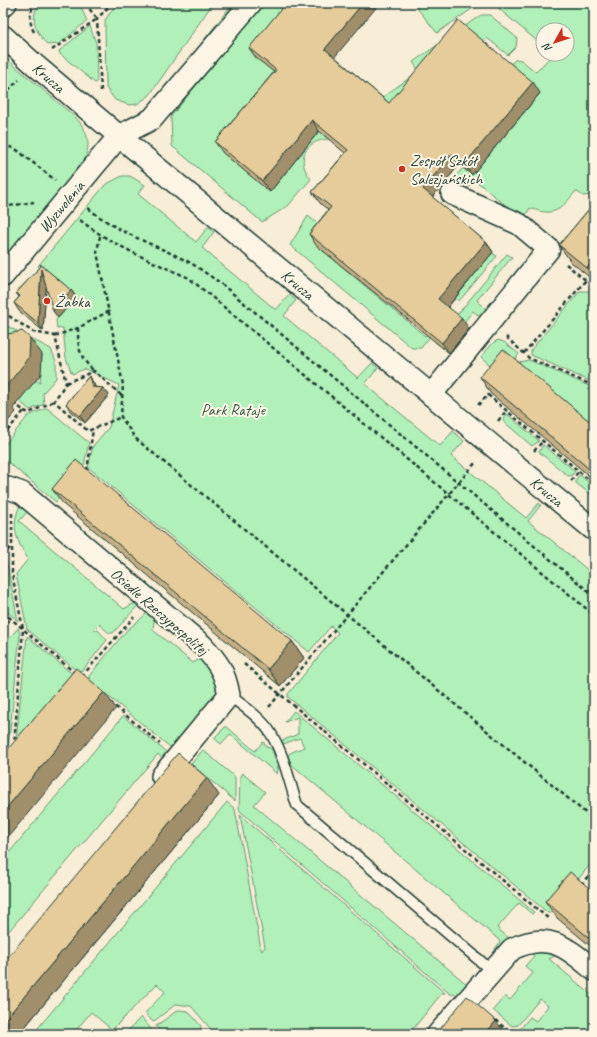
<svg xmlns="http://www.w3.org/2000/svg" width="597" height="1037" font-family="Caveat,sans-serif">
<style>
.green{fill:#b1f0b8;stroke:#689676}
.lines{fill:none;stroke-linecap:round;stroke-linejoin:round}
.service-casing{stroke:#1f3d34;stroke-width:13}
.minor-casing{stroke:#1f3d34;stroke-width:24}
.path{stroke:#1f3d34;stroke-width:2.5;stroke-dasharray:4 3;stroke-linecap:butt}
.service{stroke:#fcf5e5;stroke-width:10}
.minor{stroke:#fcf5e5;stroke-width:21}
.wall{fill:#c6af85;stroke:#1f3d34}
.shaded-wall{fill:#a18f6c;stroke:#1f3d34}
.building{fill:#e6cc9b;stroke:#1f3d34}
.poi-dot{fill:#c8321e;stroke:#fcf5e5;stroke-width:1.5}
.labels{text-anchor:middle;stroke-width:4;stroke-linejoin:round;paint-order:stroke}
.street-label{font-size:16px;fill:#1f3d34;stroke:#fcf5e5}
.poi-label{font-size:16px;fill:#1f3d34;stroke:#fcf5e5;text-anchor:start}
.park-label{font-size:16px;fill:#355848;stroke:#fcf5e5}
</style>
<rect width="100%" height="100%" fill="#f8edd6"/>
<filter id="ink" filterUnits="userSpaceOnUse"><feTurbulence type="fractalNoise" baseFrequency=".025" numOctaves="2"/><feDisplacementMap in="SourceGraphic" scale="8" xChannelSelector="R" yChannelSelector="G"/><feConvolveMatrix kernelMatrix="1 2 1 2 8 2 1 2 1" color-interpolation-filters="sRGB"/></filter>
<g filter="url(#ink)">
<g class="green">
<path d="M40 3H79L87 21 59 44 48 45C37 35 28 17 40 3Z"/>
<path d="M117 3H213L149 96 137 104 129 105 115 100 106 88 105 20Z"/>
<path d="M233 3H241L182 68Z"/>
<path d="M264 3H302L256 57 283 80 222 152 270 192 329 118V139C305 140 295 160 311 179L288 206 262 222 172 146 171 116Z"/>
<path d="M413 3H473V8L437 33Z"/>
<path d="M499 3H594V195L583 196 576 191C561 209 555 218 530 208L523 220 475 180 466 189 460 187 452 180 463 168 472 175 540 93 508 66 516 59 521 60 536 72 553 54H567V30H543V46L499 9Z"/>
<path d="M481 15H490L517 38 516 47 508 55 487 38 482 44 397 113 380 99 419 71 413 62Z"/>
<path d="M90 26 96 43 97 81 95 83 60 54 59 51Z"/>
<path d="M3 56 75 117C88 130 91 143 85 161L3 260Z"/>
<path d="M122 176H130L145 185 138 194 196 242 208 227 214 232 202 248 276 310 289 295 296 300 284 316 358 378 372 363 378 368 365 384 440 446 453 431 464 441 451 456 526 518 539 503 541 505 528 521 594 575V860L550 913H548L288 697V694L338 633 331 626 309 652 88 467 93 446 109 427 119 385 85 369 72 374 66 358 63 328 57 329 56 320 75 296 38 266 105 185Z"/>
<path d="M308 216 327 231 315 244 425 336 440 324 421 348H412L290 245Z"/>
<path d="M492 253 497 256 459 301 455 298Z"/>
<path d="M507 254 512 257 477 300 489 312 483 319 473 311 443 348 435 342Z"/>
<path d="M580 291H591L594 293V383L531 355V350Z"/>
<path d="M3 324 51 349 56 361V378L43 393 44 404 30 410 3 388V359L30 387 36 380 40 383 42 354 3 353Z"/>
<path d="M498 340 504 342 519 354 501 375 481 357 493 343Z"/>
<path d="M529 360 594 388V432L515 366 519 362Z"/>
<path d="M47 408 89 443 83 469 56 502 3 458V447L28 416Z"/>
<path d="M507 414 539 441 532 446 503 421Z"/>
<path d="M543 445 575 471 572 475 568 476 539 452Z"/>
<path d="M580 475 594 487V497L576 483V479Z"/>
<path d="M22 501 31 508 19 521 124 609 140 600 142 601 113 633H109L99 624 94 629 98 630 107 640 83 670 77 671 27 629 16 574 28 559C15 538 10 525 22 501Z"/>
<path d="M3 504C10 515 8 537 3 549L5 541 3 534Z"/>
<path d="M6 559 18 621 3 608V563Z"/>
<path d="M151 608 155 612 153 630 193 663 207 655 219 682 218 695 179 747H170L90 681 89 676 127 630 143 617Z"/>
<path d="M18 628 20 634 7 760 3 764V646Z"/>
<path d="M27 636 76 677 15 750Z"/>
<path d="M294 711 534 912 532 914 519 903 497 928 511 940 496 954 495 949 500 942 498 939 291 764 288 756 290 753 304 747 300 738 283 744 282 741 298 734V717L285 722Z"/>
<path d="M123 716 166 752 168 761 166 763 158 754 3 938V860Z"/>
<path d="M225 727H227L255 751 263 742 267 747 272 749 278 769 277 774 230 734 221 744 214 738Z"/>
<path d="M203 750 235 777V801L191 764Z"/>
<path d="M242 773 265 792 254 805 470 987 464 995 450 994 239 810 240 777Z"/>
<path d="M227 802 235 809 261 949 262 951 265 947 240 815 445 993H442L409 1034H215L191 1006 176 1004 153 1022 145 1013 165 992 157 984 112 1030 91 1012 73 1034H33Z"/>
<path d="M537 947 561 953 549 959 594 997V1034H522L521 1028 530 1017 536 1021 548 1006 540 999 518 1025 512 1026 493 1010 505 996 510 1000 533 973 525 966 534 956 531 953Z"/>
<path d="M178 1010 188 1011 201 1026 199 1034H162L156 1026Z"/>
<path d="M141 1017 155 1034H125Z"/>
</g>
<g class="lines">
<defs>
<path id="service" d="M229 695C243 706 260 717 270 732 284 754 289 781 297 805L492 971"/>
<g id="minor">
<path d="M3 6 6 3"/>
<path d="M3 36 35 65 119 136 594 530"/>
<path d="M3 276 119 136 152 119 251 3"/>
<path d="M431 395 549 249 519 224 452 194"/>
<path d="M3 489 8 488 22 493 202 645C218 662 225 672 229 695L162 776"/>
<path d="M438 1034 512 949C549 931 566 947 594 970"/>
</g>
</defs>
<use href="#service" class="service-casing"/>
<use href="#minor" class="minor-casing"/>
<g class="path">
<path d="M34 32C29 22 29 13 35 3"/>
<path d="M52 50 97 19 85 3"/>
<path d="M101 91 97 19 112 3"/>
<path d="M3 95 19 80"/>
<path d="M3 144 17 150 55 180"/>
<path d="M3 207 34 202"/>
<path d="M88 208C120 234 149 242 185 260 197 266 208 275 219 282L594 596"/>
<path d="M80 220C113 246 151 261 189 278L594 615"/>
<path d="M100 236 97 252 123 385 121 417 135 438 594 820"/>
<path d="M566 264 594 287"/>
<path d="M3 312 33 332 55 336 66 383 54 401 88 431 121 417"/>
<path d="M78 328C78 348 79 357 94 371"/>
<path d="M55 336 78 328 109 311"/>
<path d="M506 337 529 358 594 386"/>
<path d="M524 353 586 280"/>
<path d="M66 383 94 371 122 396"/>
<path d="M478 405 488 395 594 484"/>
<path d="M24 411 29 413 54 401"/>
<path d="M498 421 506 411"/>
<path d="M3 436 24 411 14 403"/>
<path d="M534 451 543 441"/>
<path d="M3 462 8 466"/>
<path d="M87 471 93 429"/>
<path d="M571 481 579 471"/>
<path d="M12 513V574L23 629 14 745"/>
<path d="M3 556 11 546"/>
<path d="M3 612 75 673"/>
<path d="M244 664 549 919"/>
<path d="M82 676 134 617"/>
<path d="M110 702 160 744"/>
<path d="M269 707 476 462"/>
<path d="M581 885 594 869"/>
<path d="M495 1020 512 1034"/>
</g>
<use href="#service" class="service"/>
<use href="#minor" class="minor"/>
</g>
<g class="wall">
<path d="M249 48 335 57 389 103 540 93 472 175 459 165 432 197 486 242 493 252 448 307 469 329 449 353 316 245 309 234 328 210 320 203 312 192 345 153 319 131 270 192 223 153 215 142 274 72 256 58Z"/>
<path d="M594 203V281L571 262 559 245Z"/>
<path d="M41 266 71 290 76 297 58 318 46 286 43 331 19 311 14 303 19 297 16 293Z"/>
<path d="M89 376 94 384 95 387 103 388 109 395 85 423 71 411 66 404Z"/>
<path d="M480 377 594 425V480L491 394Z"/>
<path d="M52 489 292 641 304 658 280 686 64 505Z"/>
<path d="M219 795 19 1034H7L3 1030V963Z"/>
<path d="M594 892V949L557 918 545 901Z"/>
</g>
<g class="shaded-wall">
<path d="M363 3H380L333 59 325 49Z"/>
<path d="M533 82 540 93 472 175 464 165Z"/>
<path d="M312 120 319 131 270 192 262 181Z"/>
<path d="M452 154 459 165 430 200 423 189Z"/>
<path d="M486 242 493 252 445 310 438 299Z"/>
<path d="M594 260V278L587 268Z"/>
<path d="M41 269 47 276 43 331 38 323Z"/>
<path d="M71 290 76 297 58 318 53 311Z"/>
<path d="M462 318 469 329 449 353 442 343Z"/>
<path d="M30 338 42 354 41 374 13 408 16 412 3 427V390Z"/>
<path d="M89 376 94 384 97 394 92 387Z"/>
<path d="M103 388 109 395 85 423 80 416Z"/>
<path d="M3 613 9 622 3 629Z"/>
<path d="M292 641 304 658 280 686 268 669Z"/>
<path d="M104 692 116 708 3 843V812Z"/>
<path d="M207 778 219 795 19 1034H10L3 1024V1022Z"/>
<path d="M496 1021 506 1034H485Z"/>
</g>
<g class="building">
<path d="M286 3H363L325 49 389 103 458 20 533 82 464 165 452 154 423 189 486 242 438 299 462 318 442 343 309 234 331 207 312 192 348 150 312 120 262 181 215 142 276 70 249 48Z"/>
<path d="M594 203V260L587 268 559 245Z"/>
<path d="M40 264 71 290 53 311 41 269 38 323 14 303 20 296 16 293 41 266Z"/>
<path d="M22 331 30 338 29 358 3 390V335Z"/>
<path d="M503 349 594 425V473L480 377Z"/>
<path d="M89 376 92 387 103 388 80 416 66 404Z"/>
<path d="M76 460 292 641 268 669 52 489Z"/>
<path d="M76 668 104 692 3 812V755Z"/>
<path d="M178 753 207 778 3 1022V963Z"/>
<path d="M570 872 594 892V942L545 901Z"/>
<path d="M467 996 496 1021 485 1034H436Z"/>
</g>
</g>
<g class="poi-dot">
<circle cx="402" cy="169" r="4"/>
<circle cx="47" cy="301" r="4"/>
</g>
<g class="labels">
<g class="street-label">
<text transform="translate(49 77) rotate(41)" y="6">Krucza</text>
<text transform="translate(61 206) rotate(-50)" y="6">Wyzwolenia</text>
<text transform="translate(298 284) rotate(40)" y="6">Krucza</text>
<text transform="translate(547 491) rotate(40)" y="6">Krucza</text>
<text transform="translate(160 611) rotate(41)" y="6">Osiedle Rzeczypospolitej</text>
</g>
<g class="poi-label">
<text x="410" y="166">Zespół Szkół<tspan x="410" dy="18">Salezjańskich</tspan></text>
<text x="55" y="307">Żabka</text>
</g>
<g class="park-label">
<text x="233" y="415">Park Rataje</text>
</g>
</g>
<rect width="597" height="1037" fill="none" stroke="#fcf5e5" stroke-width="16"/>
<rect x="8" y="8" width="581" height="1021" fill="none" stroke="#1f3d34" stroke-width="1.5" filter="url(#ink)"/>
<g transform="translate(555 42) rotate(231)"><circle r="19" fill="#fcf5e5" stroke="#a4ab9e"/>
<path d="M0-3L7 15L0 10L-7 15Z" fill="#c8321e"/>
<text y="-6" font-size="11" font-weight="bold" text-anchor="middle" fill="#1f3d34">N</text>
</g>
</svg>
